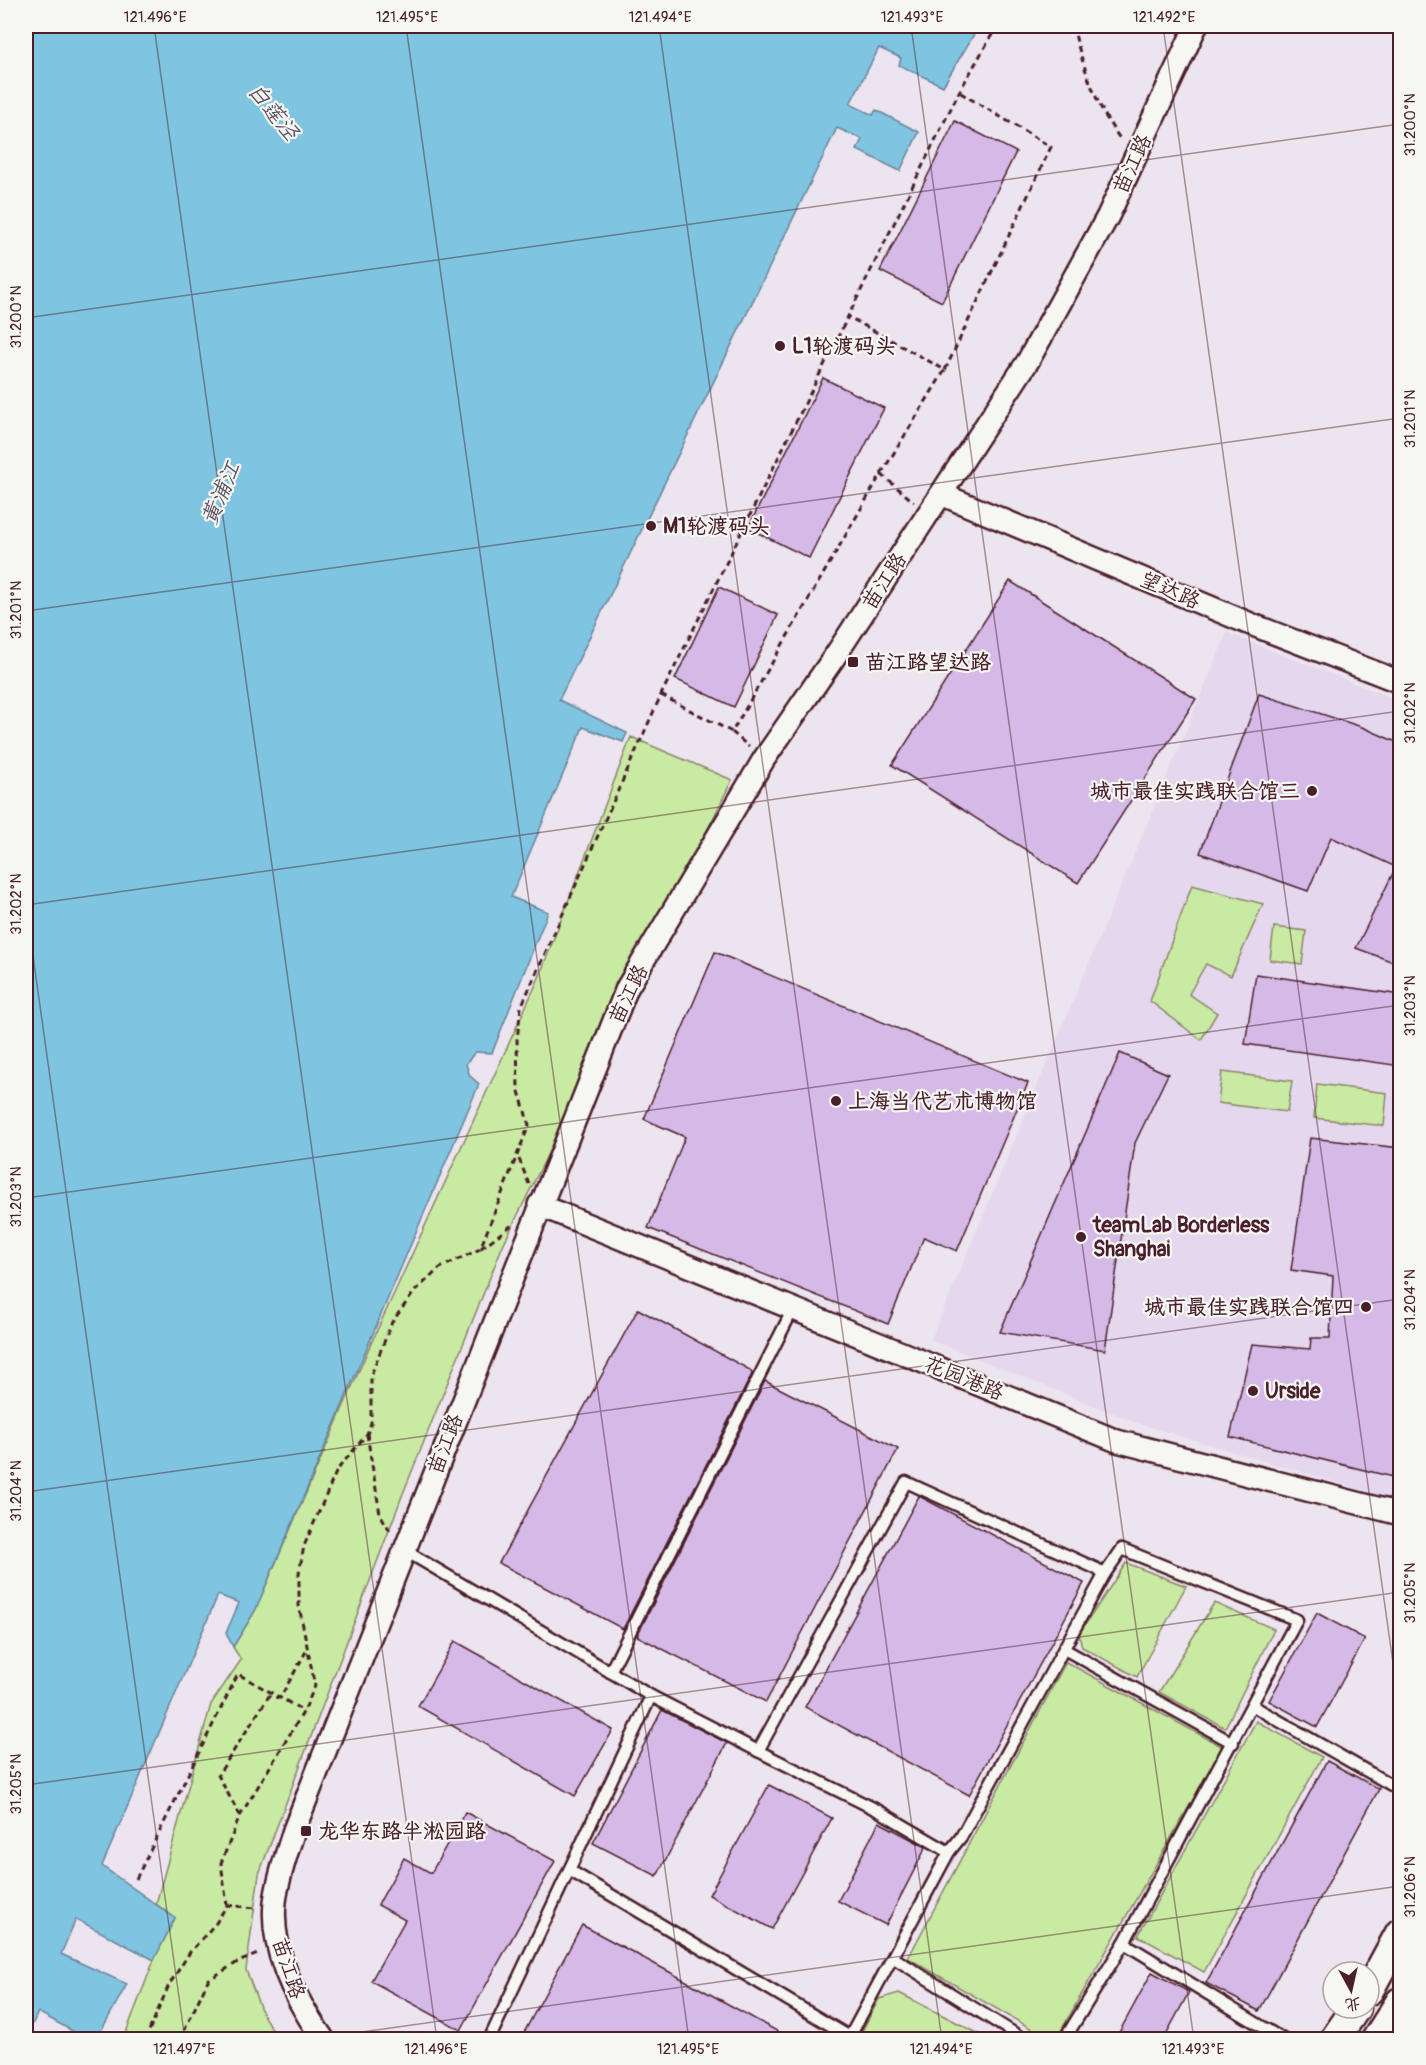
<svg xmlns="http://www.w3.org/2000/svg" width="1426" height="2065" font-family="Pangolin,'LXGW WenKai TC',sans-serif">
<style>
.built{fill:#e5d7ed}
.green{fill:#c9eaa3;stroke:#8a8467;stroke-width:1.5}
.water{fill:#7fc4e0;stroke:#6a8298;stroke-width:1.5}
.building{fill:#d5b9e7;stroke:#4a1f2b;stroke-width:1.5}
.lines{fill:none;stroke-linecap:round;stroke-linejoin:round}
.service-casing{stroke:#4a1f2b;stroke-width:15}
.minor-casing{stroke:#4a1f2b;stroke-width:26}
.secondary-casing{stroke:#4a1f2b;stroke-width:33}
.path{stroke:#4a1f2b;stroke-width:3;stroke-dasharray:6 4.5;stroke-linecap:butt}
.service{stroke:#f6f6f2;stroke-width:10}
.minor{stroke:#f6f6f2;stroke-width:21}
.secondary{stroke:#f6f6f2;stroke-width:28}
.ticks{fill:none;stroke:#4a1f2b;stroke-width:1.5;stroke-opacity:0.45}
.poi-dot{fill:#4a1f2b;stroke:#f6f6f2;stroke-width:2}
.labels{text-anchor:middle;stroke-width:4.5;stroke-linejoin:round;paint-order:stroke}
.street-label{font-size:21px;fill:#4a1f2b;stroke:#f6f6f2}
.poi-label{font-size:21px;font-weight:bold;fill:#4a1f2b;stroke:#f6f6f2;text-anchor:start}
.water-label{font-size:22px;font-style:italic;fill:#5a5161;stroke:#f6f6f2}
.neatline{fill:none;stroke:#4a1f2b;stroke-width:2}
.ticks-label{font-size:15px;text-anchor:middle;fill:#4a1f2b}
</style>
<rect width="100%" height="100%" fill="#ece4ef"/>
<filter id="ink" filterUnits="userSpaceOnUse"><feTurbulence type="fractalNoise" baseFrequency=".0167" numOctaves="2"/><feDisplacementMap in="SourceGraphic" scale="12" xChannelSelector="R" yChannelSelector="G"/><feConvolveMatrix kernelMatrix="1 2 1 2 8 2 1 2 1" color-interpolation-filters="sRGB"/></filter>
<g filter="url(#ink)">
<path class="built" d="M1227 633 1400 701V1501L1140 1424 931 1340Z"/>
<g class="green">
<path d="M631 737 732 780 503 1245 402 1496 259 1874 246 1970 263 2015 278 2039 123 2040 154 1960 175 1918 156 1904 211 1704 241 1660 233 1647 255 1611 368 1350 538 980Z"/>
<path d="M1192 885 1263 904 1231 976 1206 964 1189 994 1217 1013 1201 1040 1150 1001Z"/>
<path d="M1274 927 1306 931 1302 964 1270 960Z"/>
<path d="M1222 1072 1292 1081 1287 1112 1218 1103Z"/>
<path d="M1317 1084 1387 1093 1384 1126 1314 1118Z"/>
<path d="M1126 1563 1186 1586 1137 1677 1082 1647 1079 1634Z"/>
<path d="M1214 1603 1274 1629 1225 1728 1159 1692Z"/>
<path d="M1066 1662 1223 1747 1056 2039 1051 2040 908 1958Z"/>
<path d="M1256 1721 1322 1757 1204 1972 1138 1936Z"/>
<path d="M899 1993 989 2039H858L879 1999Z"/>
</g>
<path class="water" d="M26 26H979L943 86 899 65 901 58 879 48 850 104 873 115 876 110 919 132 900 171 857 150 862 139 837 128 559 700 627 733 623 742 583 727 511 897 548 912 492 1053 475 1052 466 1064 470 1076 479 1084 255 1611 233 1647 226 1633 239 1603 218 1595 102 1866 175 1918 154 1960 76 1919 61 1954 127 1984 96 2040 87 2039 38 2012 26 2039Z"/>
<g class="building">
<path d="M955 121 1016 152 942 302 880 271Z"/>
<path d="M823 378 884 408 809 558 748 528Z"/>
<path d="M1010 581 1196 699 1078 883 892 765Z"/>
<path d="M719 587 778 615 734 707 675 679Z"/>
<path d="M1259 694 1362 727 1401 744V965L1356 948 1396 867 1331 837 1308 891 1200 853Z"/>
<path d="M715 952 1028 1083 957 1251 924 1237 888 1324 648 1228 685 1137 644 1119Z"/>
<path d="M1256 974 1401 995V1066L1245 1044Z"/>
<path d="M1120 1053 1168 1074 1135 1143 1105 1350 1000 1332Z"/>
<path d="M1310 1138 1401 1148V1479L1230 1437 1252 1344 1310 1349 1311 1338H1330L1333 1276 1291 1270Z"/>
<path d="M638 1309 750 1370 752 1374 623 1629 499 1563Z"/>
<path d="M765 1381 898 1449 766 1702 637 1636Z"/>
<path d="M919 1496 1084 1583 969 1795 805 1707Z"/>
<path d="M1317 1613 1365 1639 1317 1727 1269 1701Z"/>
<path d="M455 1641 613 1730 575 1796 418 1706Z"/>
<path d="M662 1710 727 1743 657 1876 593 1843Z"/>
<path d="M1327 1761 1379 1789 1259 2011 1206 1983Z"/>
<path d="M769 1785 832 1818 772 1929 709 1895Z"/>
<path d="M465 1812 555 1861 461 2030 371 1981 405 1920 378 1905 404 1858 431 1873Z"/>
<path d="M879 1822 926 1847 886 1925 838 1901Z"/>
<path d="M582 1925 690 1983 793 2040H520Z"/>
<path d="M1152 1972 1189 1992 1163 2040H1115Z"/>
</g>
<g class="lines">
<defs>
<g id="service">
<path d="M404 1550 651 1696 489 2040"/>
<path d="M1064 1649 1233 1743"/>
<path d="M610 1672 793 1309"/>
<path d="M651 1696 758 1751"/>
<path d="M1253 1706 1400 1790"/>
<path d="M949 1852 879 1811 758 1751 906 1482 1097 1569 1104 1575"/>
<path d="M569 1870 850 2037"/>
<path d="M1124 1943 1284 2040"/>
<path d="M894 1958 1025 2040"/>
<path d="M848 2040 949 1852 961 1837 1104 1575 1122 1549 1297 1620 1124 1943 1064 2040"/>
</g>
<g id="minor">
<path d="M941 494 1248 623 1400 682"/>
<path d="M539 1205 1117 1441 1400 1514"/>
<path d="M324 2040C296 2001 270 1952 275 1902 278 1877 287 1853 294 1830L627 988 764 759 835 656 1028 361 1108 216 1196 26"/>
</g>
<g id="secondary">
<path d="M1369 1990 1400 1933"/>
<path d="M1334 2040 1356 2008"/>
<path d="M1376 2040 1400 2002"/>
</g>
</defs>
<use href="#service" class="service-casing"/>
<use href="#minor" class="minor-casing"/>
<use href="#secondary" class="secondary-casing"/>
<g class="path">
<path d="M1073 26C1082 64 1097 110 1122 141"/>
<path d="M945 370 1051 147 959 92"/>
<path d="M881 474 914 502"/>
<path d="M661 695 732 732 881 474 945 370 847 316"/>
<path d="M732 732 749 747"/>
<path d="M519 1159 529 1184"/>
<path d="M481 1248 512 1225"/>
<path d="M367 1434 380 1514 392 1534"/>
<path d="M240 1816 218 1775 269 1696 280 1698 308 1648"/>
<path d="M136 1879 238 1674 304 1711"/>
<path d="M227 1905 255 1908"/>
<path d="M145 2040 169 1985 190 1952 216 1923 227 1905 221 1863 240 1816 304 1711 315 1686 299 1606V1573L304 1546 337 1470 367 1434 371 1423V1375L392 1322 415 1291 440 1268 480 1249 529 1125 518 1088 517 1039 521 1007 661 695 959 92 997 26"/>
<path d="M180 2040 208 1980 238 1962 260 1953"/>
</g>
<use href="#service" class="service"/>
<use href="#minor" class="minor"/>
<use href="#secondary" class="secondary"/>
</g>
</g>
<path class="ticks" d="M154 26 437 2040M406 26 689 2040M659 26 942 2040M911 26 1194 2040M1163 26 1400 1713M26 318 1400 124M26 611 1400 418M26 905 1400 711M26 906 185 2040M26 1198 1400 1005M26 1492 1400 1299M26 1785 1400 1592M305 2040 1400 1886"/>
<g class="poi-dot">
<circle cx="780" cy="346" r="6"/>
<circle cx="651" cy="526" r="6"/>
<rect x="847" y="656" width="12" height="12" rx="3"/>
<circle cx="1312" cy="791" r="6"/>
<circle cx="836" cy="1101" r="6"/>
<circle cx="1081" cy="1237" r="6"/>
<circle cx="1366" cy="1307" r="6"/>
<circle cx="1253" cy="1391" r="6"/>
<rect x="300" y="1825" width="12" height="12" rx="3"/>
</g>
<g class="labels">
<g class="street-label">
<text transform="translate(1132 164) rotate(-65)" y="7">苗江路</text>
<text transform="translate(884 581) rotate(-57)" y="7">苗江路</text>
<text transform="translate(1170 590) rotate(23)" y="7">望达路</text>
<text transform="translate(628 994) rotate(-64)" y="7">苗江路</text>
<text transform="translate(964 1378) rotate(22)" y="7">花园港路</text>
<text transform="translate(445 1444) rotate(-69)" y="7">苗江路</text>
<text transform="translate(289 1968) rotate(72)" y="7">苗江路</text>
</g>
<g class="poi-label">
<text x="792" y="353">L1轮渡码头</text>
<text x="663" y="533">M1轮渡码头</text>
<text x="865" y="669">苗江路望达路</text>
<text x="1300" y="798" text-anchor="end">城市最佳实践联合馆三</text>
<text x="848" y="1108">上海当代艺术博物馆</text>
<text x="1093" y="1232">teamLab Borderless<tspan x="1093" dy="24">Shanghai</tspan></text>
<text x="1354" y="1314" text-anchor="end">城市最佳实践联合馆四</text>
<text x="1265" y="1398">Urside</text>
<text x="318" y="1838">龙华东路半淞园路</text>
</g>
<g class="water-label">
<text transform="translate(274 111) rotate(51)" y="8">白莲泾</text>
<text transform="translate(220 493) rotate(-67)" y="8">黄浦江</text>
</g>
</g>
<rect width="1426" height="2065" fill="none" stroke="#f6f6f2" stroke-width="66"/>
<g transform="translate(1351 1990) rotate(172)"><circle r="28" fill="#f6f6f2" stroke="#b1a0a2" stroke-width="1.5"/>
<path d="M0-4.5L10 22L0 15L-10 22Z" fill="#4a1f2b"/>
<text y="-9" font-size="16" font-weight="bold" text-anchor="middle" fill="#4a1f2b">北</text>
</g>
<rect x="33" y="33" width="1360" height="1999" class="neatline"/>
<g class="ticks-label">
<text x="155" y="22">121.496°E</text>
<text x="407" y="22">121.495°E</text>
<text x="660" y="22">121.494°E</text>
<text x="912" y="22">121.493°E</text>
<text x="1164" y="22">121.492°E</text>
<text transform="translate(1410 125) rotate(-90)" y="5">31.200°N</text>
<text transform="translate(16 317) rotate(-90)" y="5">31.200°N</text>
<text transform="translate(1410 419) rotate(-90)" y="5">31.201°N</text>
<text transform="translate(16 610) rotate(-90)" y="5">31.201°N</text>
<text transform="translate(1410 713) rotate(-90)" y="5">31.202°N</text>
<text transform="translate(16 904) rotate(-90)" y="5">31.202°N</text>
<text transform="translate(1410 1006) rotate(-90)" y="5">31.203°N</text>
<text transform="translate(16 1197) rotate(-90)" y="5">31.203°N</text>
<text transform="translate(1410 1300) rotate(-90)" y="5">31.204°N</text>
<text transform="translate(16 1491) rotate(-90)" y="5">31.204°N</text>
<text transform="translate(1410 1593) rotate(-90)" y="5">31.205°N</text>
<text transform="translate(16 1784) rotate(-90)" y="5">31.205°N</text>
<text transform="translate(1410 1887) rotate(-90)" y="5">31.206°N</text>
<text x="184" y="2054">121.497°E</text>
<text x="436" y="2054">121.496°E</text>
<text x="688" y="2054">121.495°E</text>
<text x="941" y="2054">121.494°E</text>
<text x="1193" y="2054">121.493°E</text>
</g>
</svg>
